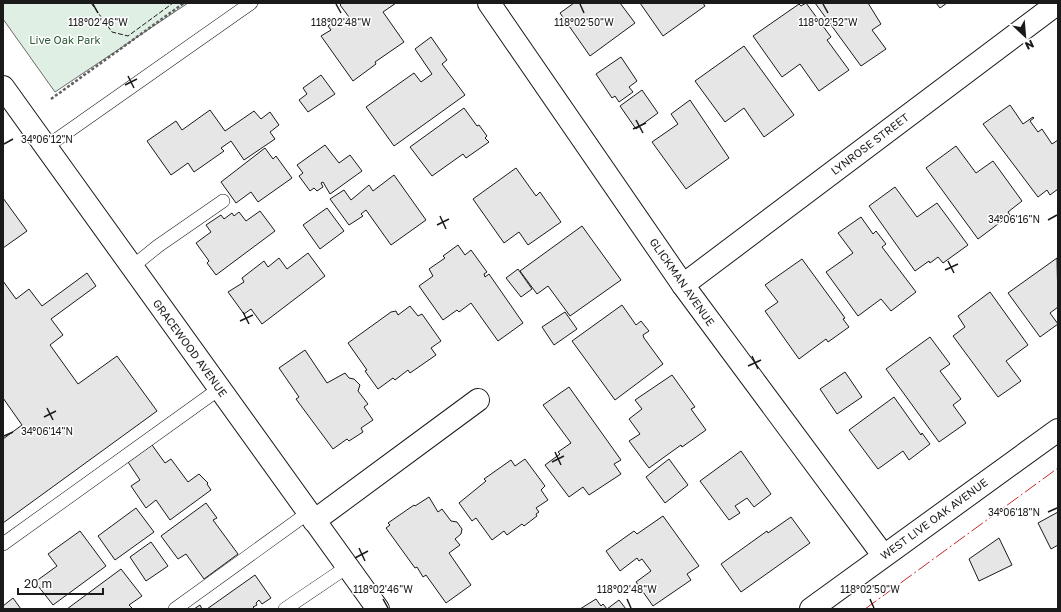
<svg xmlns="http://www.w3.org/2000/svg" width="1061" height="612" font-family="'Golos Text',sans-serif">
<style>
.green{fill:#e0efe3;stroke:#6a6a6a}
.building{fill:#e6e6e6;stroke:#1a1a1a}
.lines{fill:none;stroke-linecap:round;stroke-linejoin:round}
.service-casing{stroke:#1a1a1a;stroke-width:14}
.minor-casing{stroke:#1a1a1a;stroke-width:24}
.tertiary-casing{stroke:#1a1a1a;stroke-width:24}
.path{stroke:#5f5f5f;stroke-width:2.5;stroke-dasharray:3 2;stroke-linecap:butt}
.service{stroke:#fff;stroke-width:13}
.minor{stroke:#fff;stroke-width:22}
.tertiary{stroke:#fff;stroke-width:22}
.fence{stroke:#1a1a1a;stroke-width:1;stroke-dasharray:5 2;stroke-linecap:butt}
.power{stroke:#c62828;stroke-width:1;stroke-dasharray:14 3 2 3;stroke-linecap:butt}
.ticks{fill:none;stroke:#1a1a1a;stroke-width:1.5}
.labels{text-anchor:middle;stroke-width:3;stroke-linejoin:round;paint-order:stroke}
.park-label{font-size:11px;fill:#2b5a34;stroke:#fff}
.street-label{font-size:11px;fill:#1a1a1a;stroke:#fff}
.ticks-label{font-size:10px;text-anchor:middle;fill:#1a1a1a;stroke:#fff;stroke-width:3;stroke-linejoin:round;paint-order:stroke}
</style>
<rect width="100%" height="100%" fill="#fff"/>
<path class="green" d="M3 3H188L55 92 3 19Z"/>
<g class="building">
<path d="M342 3H396L383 12 404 42 375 62 376 64 353 81 321 36 331 30 328 26 336 20 338 24 349 17 340 5Z"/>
<path d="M574 3H620L635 23 590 56 560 13Z"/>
<path d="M640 3H703L705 6 663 36Z"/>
<path d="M806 3 831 37 827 40 849 70 819 91 800 64 782 77 753 36 799 4 801 6Z"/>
<path d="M815 3H868L881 24 872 30 886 49 861 66Z"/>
<path d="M936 3H947L940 8Z"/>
<path d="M431 37 447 60 442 64 465 95 394 146 366 107 414 73 421 82 432 74 415 49Z"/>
<path d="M744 46 794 115 764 137 744 108 725 122 695 81Z"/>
<path d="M621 57 637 81 629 87 633 92 619 102 615 96 612 98 596 74Z"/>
<path d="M321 75 335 94 308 112 299 100 307 94 303 88Z"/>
<path d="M642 90 658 113 636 129 620 106Z"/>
<path d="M690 100 729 158 686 189 652 142 678 124 671 114Z"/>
<path d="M1010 105 1023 124 1033 117 1034 118 1030 121 1038 132 1042 129 1052 144 1058 140V189L1050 195 1047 190 1038 197 983 124Z"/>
<path d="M464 108 477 126 479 125 487 136 485 138 489 142 466 158 463 154 432 176 410 147Z"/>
<path d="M210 110 225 131 254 111 261 119 270 112 279 125 270 132 275 139 244 160 231 141 221 148 224 151 194 172 188 163 171 175 147 141 176 121 182 130Z"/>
<path d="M325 145 339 163 350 155 362 171 330 194 323 182 321 183 323 187 317 191 314 188 310 191 299 176 303 173 297 165Z"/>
<path d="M956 146 976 173 993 161 1022 201 1008 212 1010 215 978 239 926 168Z"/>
<path d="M265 148 273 159 276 156 292 178 258 202 251 192 236 203 221 182Z"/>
<path d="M516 168 536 196 540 192 561 222 528 245 519 232 504 243 473 199Z"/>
<path d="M394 175 426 220 391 245 366 210 361 214 363 216 349 225 330 199 344 190 351 200 369 185 373 191Z"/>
<path d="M895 187 917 217 937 203 968 245 943 263 938 257 930 263 929 261 915 271 869 206Z"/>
<path d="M3 198 27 231 3 248Z"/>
<path d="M327 208 344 231 320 249 303 225Z"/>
<path d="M260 211 275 231 216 275 207 263 209 261 196 243 211 232 206 225 221 215 224 219 232 213 234 216 239 212 246 221Z"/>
<path d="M861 217 873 234 876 231 886 244 882 247 916 292 891 311 881 299 858 316 826 272 853 253 838 233Z"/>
<path d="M582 226 621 280 570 316 548 286 537 294 520 271Z"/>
<path d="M458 245 465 255 471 250 487 272 484 274 485 277 489 274 523 323 498 341 471 303 459 312 457 310 443 320 419 286 433 276 429 269 445 258 443 256Z"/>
<path d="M308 253 325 276 262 324 251 309 244 314 228 292 244 282 242 278 264 261 268 267 279 258 287 269Z"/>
<path d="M1057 258 1058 307 1050 313 1058 324 1040 337 1008 293Z"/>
<path d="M802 259 845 318 843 319 849 327 828 342 826 339 799 359 765 311 778 302 765 285Z"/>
<path d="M518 269 532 289 521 297 506 278Z"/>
<path d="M87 273 96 286 51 319 63 335 50 345 78 384 117 356 157 411 3 523V439L22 425 3 398V281L16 299 29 289 42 306Z"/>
<path d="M990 292 1028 345 1006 361 1021 381 998 397 953 336 965 327 958 316Z"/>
<path d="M622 305 636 325 641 321 649 331 643 335 644 338 663 364 615 400 572 341Z"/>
<path d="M410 306 418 316 422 314 441 341 431 348 436 355 410 373 408 370 395 380 393 378 378 389 365 371 367 370 348 343 391 312 396 311 398 315Z"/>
<path d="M565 312 577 329 554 345 542 327Z"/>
<path d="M930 337 950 364 940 371 961 399 953 405 966 423 939 442 886 369Z"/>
<path d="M305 350 327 383 345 373 349 378 354 379 360 385 358 391 368 404 364 407 373 420 361 428 363 432 349 441 347 439 333 449 296 399 299 397 279 368Z"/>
<path d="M845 372 862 397 837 414 820 389Z"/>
<path d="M672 375 695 407 691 409 706 430 682 447 681 445 649 468 629 441 640 434 629 419 642 409 635 400Z"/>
<path d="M569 387 621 460 614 464 621 474 589 495 583 487 569 497 545 465 560 454 558 452 571 443 543 405Z"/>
<path d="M894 397 921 435 922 433 930 444 909 460 903 451 878 469 849 430Z"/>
<path d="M152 445 165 463 171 459 188 482 199 474 208 483 207 484 211 490 170 520 156 500 146 508 131 486 140 480 128 462Z"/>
<path d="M741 451 771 494 754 507 747 498 735 506 740 513 729 520 700 481Z"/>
<path d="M525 459 545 486 541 490 548 500 536 508 539 512 536 514 537 516 524 526 522 524 507 535 504 531 492 540 476 518 472 521 459 503 486 481 484 479 511 460 515 466Z"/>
<path d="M669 459 688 485 665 503 646 477Z"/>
<path d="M429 497 438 512 442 509 451 521 457 522 462 529 461 534 455 539 460 545 449 553 471 585 446 603 426 575 423 577 417 567 415 568 386 528 390 525 388 523 414 505 415 506Z"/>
<path d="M206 503 217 518 213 520 238 554 204 579 186 554 178 559 161 536Z"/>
<path d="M136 508 154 532 115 560 98 536Z"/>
<path d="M1058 512V545L1051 549 1038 523Z"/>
<path d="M663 516 699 566 687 574 691 580 653 606 636 582 651 571 642 559 639 561 637 558 620 571 606 551 634 531 637 534Z"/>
<path d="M791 517 810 543 741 592 721 564 767 531 768 533Z"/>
<path d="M80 531 106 566 53 605 35 582 57 566 48 554Z"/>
<path d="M999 538 1012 565 979 581 969 559Z"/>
<path d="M151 542 168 566 146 581 130 557Z"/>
<path d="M121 569 142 596 129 605 133 609H67Z"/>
<path d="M255 575 271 598 262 604 259 600 256 603 257 605 253 607 255 609H207Z"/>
<path d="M13 598 21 609H3V606Z"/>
<path d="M596 599 601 606 603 604 607 609 619 600 626 609H580Z"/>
<path d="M200 605 202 609H194Z"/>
</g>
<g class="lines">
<defs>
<g id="service">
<path d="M46 147 251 3"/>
<path d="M132 267 158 246 223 201"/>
<path d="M3 544 219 389"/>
<path d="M175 609 308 513"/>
<path d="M285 609 347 567"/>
</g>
<g id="minor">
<path d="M489 3 683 285 883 555"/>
<path d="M3 87 378 609"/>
<path d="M683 285 1058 3"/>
<path d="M314 521 478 400"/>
</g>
<path id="tertiary" d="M811 609 1058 430"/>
</defs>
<use href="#service" class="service-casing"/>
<use href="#minor" class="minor-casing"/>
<use href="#tertiary" class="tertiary-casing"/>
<path class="path" d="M51 99 184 3"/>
<use href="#service" class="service"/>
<use href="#minor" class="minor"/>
<use href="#tertiary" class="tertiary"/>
<path class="fence" d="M91 3 112 32 128 36 173 3"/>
<path class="power" d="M865 609 1058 468"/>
</g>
<path class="ticks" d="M93 4 98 13M336 4 341 13M580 4 584 13M823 4 828 13M128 76 134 88M125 85 137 79M636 120 643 133M633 129 646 123M4 144 13 139M440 216 446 229M1048 220 1057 215M437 225 449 219M948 261 954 273M945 270 958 264M243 312 249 324M240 321 253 315M752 356 758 369M748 366 761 360M47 408 53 420M44 417 56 411M4 436 13 432M555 452 561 465M552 462 564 456M1048 512 1057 508M359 548 365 561M355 558 368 551M383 599 388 608M627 599 631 608M870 599 874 608"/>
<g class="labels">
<g class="park-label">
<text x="65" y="44">Live Oak Park</text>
</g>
<g class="street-label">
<text transform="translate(870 144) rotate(-37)" y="4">LYNROSE STREET</text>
<text transform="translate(682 282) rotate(55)" y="4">GLICKMAN AVENUE</text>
<text transform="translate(190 348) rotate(54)" y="4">GRACEWOOD AVENUE</text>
<text transform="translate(934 519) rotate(-36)" y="4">WEST LIVE OAK AVENUE</text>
</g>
</g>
<g class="ticks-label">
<text x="98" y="26">118°02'46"W</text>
<text x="341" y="26">118°02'48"W</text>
<text x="584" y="26">118°02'50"W</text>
<text x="828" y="26">118°02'52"W</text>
<text x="47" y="143">34°06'12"N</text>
<text x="1014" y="223">34°06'16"N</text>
<text x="47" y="435">34°06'14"N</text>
<text x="1014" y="516">34°06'18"N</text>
<text x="383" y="593">118°02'46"W</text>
<text x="627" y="593">118°02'48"W</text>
<text x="870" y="593">118°02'50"W</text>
</g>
<rect width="1061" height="612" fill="none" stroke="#1a1a1a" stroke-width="8"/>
<g transform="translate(1025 36) rotate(154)" stroke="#ffffff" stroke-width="3" paint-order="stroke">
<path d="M0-3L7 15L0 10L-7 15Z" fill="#1a1a1a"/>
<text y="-6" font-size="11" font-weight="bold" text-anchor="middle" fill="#1a1a1a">N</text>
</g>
<path d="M18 588v6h85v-6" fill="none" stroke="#1a1a1a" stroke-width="2"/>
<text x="24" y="588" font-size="12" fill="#1a1a1a" stroke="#ffffff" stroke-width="3" paint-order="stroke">20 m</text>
</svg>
